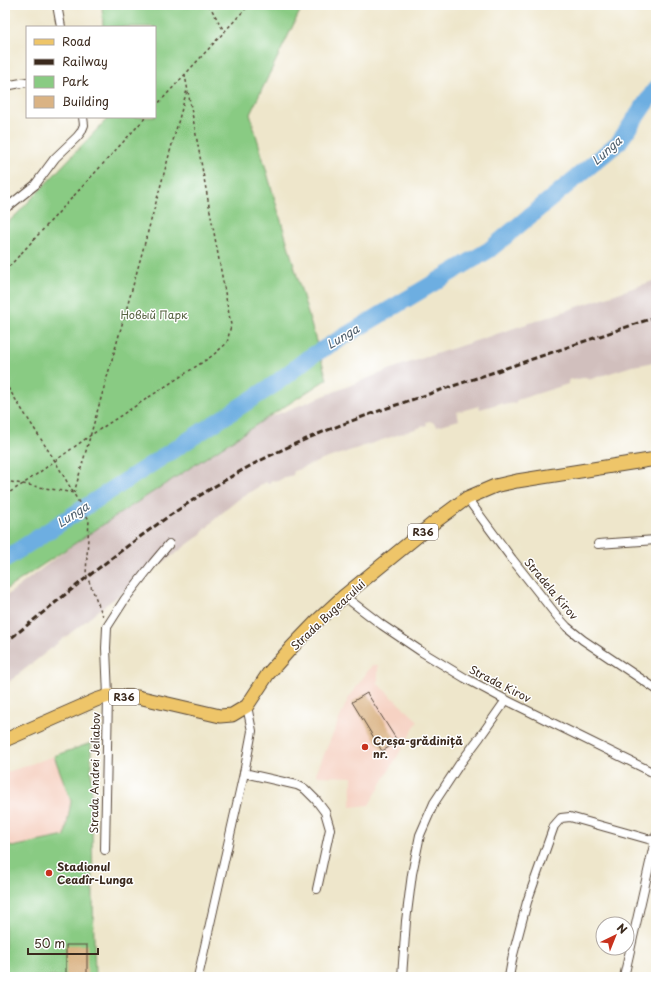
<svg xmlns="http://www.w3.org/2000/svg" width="661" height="982" font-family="'Playpen Sans',sans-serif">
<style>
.built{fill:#f6d2c3}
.industrial{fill:#d1bfbd}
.green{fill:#89cb83;stroke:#627a50}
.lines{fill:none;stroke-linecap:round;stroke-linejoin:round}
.river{stroke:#6daee1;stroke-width:17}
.building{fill:#dab384}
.street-casing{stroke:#564638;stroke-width:10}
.primary-casing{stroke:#564638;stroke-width:15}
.path{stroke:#564638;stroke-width:1.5;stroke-dasharray:3 3;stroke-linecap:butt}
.street{stroke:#fff;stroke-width:8}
.primary{stroke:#eec569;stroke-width:13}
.rail{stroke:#3b2a1e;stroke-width:3;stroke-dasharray:6 3;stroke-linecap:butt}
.poi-dot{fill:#c8321e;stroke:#fff;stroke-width:1.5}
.labels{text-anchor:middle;stroke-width:3;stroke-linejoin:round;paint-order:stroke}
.shield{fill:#fff;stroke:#766a62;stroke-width:1}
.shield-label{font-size:10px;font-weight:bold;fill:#3b2a1e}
.park-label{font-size:11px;fill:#566241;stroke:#fff}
.street-label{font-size:11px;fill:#3b2a1e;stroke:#fff}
.poi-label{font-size:11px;font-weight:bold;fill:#3b2a1e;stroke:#fff;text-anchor:start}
.water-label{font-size:12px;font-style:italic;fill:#4f5f6c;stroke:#fff}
</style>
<rect width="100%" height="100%" fill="#fff"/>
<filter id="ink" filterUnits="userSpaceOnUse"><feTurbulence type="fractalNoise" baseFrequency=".025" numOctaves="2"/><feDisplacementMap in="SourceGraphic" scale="8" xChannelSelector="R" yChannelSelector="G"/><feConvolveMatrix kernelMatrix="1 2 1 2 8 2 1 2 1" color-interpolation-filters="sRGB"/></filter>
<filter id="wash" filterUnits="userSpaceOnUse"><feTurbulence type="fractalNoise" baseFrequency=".012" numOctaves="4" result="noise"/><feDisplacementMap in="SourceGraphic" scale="16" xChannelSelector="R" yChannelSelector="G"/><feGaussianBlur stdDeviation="0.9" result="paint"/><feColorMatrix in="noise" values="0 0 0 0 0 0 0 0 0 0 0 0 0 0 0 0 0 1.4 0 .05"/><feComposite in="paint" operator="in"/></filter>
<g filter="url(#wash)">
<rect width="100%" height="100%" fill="#eee6cb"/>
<g class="built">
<path d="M372 665H378V684L418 721 369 805 351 807 352 777 318 776 316 773 348 699 356 688Z"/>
<path d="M54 756 71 801 65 836 12 847 5 843V773Z"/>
</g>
<path class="industrial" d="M656 280V361L645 364 632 366 588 380 587 377 574 380 570 379 568 381V384L517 400 515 403 503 405 501 403 480 409 479 406 457 412 459 420 437 426 434 423 430 421 426 422 427 425 325 459 294 471 293 475 283 478 278 481 272 480 268 484 266 482 239 499 216 518 199 536 107 604 5 685V597L140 493 250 425 399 366 542 319Z"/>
<g class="green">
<path d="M102 5H303L250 114 327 379 116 516 5 590V225L17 214 107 119V117H155V27H103Z"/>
<path d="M91 743 93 899 95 977H5V843L12 847 65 836 71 801 54 756Z"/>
</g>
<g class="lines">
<path class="river" d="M5 559 275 384 308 358 489 250 619 142 656 88"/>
</g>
<g id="blocks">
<g class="building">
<path d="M367 693 398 742 382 751 352 702Z"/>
<rect x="66" y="945" width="21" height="32"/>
</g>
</g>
</g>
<g filter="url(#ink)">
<use href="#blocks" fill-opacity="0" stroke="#564638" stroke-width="1"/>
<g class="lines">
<defs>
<g id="street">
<path d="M57 5 61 27"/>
<path d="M5 86 27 82"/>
<path d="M5 208 10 205 35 185 55 158 77 137 81 132 84 125 83 117"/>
<path d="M467 498 512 559 557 616 567 627 583 640 656 689"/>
<path d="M598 544 656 540"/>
<path d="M344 596 382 625 422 652 465 678 506 700 656 774"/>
<path d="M244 773 297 785 305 789 316 800 325 812 330 829 317 889"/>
<path d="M105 850 108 696 106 648 107 627 125 599 153 563 169 544"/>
<path d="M198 977 244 773 252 731 247 706"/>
<path d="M402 977 406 921 412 874 420 835 434 803 459 765 480 737 506 700"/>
<path d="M509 977 513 955 527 902 554 826 561 818 570 817 655 841"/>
<path d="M624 977 656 836"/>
</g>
<path id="primary" d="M5 740 96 700 108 696 138 697 220 716 232 715 247 706 268 674 291 648 318 620 344 596 436 521 467 498 495 486 517 481 656 459"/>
</defs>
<use href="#street" class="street-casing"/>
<use href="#primary" class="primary-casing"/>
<g class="path">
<path d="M209 5 224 31"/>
<path d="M155 107 249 5"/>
<path d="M5 271 146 117"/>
<path d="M5 383 55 461 89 520 86 574 103 616"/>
<path d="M5 481 74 493"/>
<path d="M74 493 131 293 187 90"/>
<path d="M5 495 23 484 91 435 212 356 227 343 231 325 185 75"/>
</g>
<use href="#street" class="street"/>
<use href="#primary" class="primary"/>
<path class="rail" d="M5 643C84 580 161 514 250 466 315 431 384 409 453 386 521 363 588 340 656 317"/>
</g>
</g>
<g class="poi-dot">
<circle cx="365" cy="747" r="4"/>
<circle cx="49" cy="873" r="4"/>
</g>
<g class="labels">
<g class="shield">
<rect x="408" y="524" width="30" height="16" rx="3"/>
<rect x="109" y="689" width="30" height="16" rx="3"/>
</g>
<g class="shield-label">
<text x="423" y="536">R36</text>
<text x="124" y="701">R36</text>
</g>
<g class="park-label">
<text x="154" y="319">Новый Парк</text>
</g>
<g class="street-label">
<text transform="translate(551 589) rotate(50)" y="4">Stradela Kirov</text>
<text transform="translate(328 615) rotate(-43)" y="4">Strada Bugeacului</text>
<text transform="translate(500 684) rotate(27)" y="4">Strada Kirov</text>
<text transform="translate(95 773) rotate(-89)" y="4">Strada Andrei Jeliabov</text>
</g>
<g class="poi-label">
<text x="373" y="745">Creșa-grădiniță<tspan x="373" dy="13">nr.</tspan></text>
<text x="57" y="871">Stadionul<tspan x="57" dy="13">Ceadîr-Lunga</tspan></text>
</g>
<g class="water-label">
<text transform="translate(607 151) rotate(-42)" y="4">Lunga</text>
<text transform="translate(343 337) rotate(-31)" y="4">Lunga</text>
<text transform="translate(73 515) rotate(-33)" y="4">Lunga</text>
</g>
</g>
<rect width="661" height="982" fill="none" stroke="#fff" stroke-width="20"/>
<rect x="26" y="26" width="130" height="92" fill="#ffffff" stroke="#b1aaa5"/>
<rect x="34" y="39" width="20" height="6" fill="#eec569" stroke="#b1aaa5"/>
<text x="62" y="46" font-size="12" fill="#3b2a1e">Road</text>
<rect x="34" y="59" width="20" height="6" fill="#3b2a1e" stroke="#b1aaa5"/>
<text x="62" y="66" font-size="12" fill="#3b2a1e">Railway</text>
<rect x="34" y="76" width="20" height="12" fill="#89cb83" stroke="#b1aaa5"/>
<text x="62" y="86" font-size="12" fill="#3b2a1e">Park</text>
<rect x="34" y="96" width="20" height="12" fill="#dab384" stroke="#b1aaa5"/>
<text x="62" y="106" font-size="12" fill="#3b2a1e">Building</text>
<g transform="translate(615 936) rotate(43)"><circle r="19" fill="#ffffff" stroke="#b1aaa5"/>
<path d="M0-3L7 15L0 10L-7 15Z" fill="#c8321e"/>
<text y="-6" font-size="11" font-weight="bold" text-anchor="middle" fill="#3b2a1e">N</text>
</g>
<path d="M28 948v6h70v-6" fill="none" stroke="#3b2a1e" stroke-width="2"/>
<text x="34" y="948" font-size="12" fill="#3b2a1e" stroke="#ffffff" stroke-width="3" paint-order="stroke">50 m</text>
</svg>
